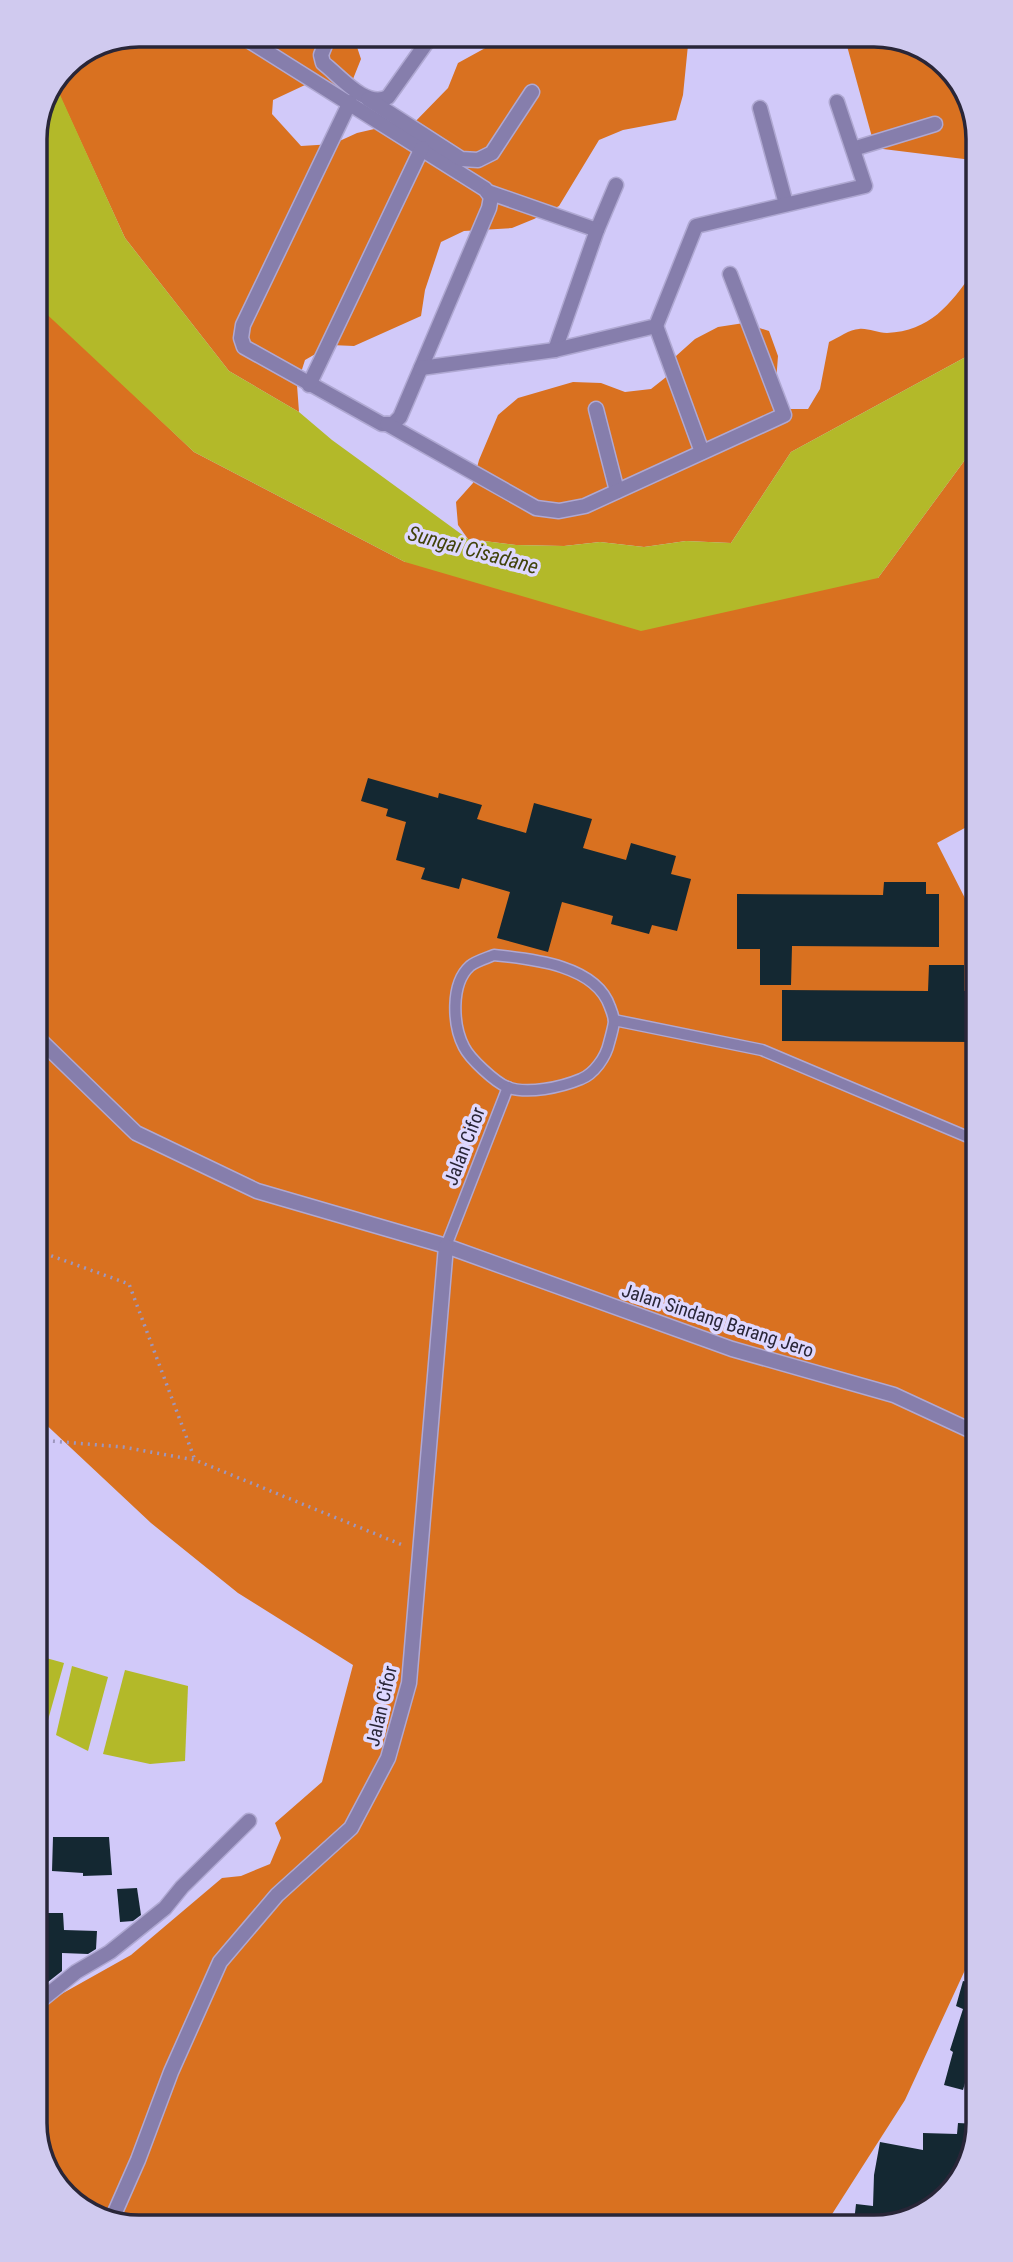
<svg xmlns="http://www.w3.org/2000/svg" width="1013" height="2262" font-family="'Roboto Condensed',sans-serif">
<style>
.forest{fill:#d97120}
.water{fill:#b3b929}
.building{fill:#142832}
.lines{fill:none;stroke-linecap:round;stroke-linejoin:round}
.lane-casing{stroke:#afa8d2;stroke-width:13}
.street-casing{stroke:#afa8d2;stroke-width:17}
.path{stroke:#9d97be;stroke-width:3.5;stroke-dasharray:2 5;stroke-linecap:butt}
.lane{stroke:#867eac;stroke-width:10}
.street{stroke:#867eac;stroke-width:14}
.labels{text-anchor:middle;stroke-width:7;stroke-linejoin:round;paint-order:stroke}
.street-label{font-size:19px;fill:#292638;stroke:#ded8ff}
.water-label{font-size:21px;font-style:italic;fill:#41430b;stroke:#ded8ff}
.rim{fill:none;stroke:#292638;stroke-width:3.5}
</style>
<rect width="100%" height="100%" fill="#d1c9f9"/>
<g class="forest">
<path d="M139 35H353L361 59 351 84 329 89 305 85 273 100 272 114 301 146 333 144 357 133 383 127 409 128 448 88 458 63 509 35H689L683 95 676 120 623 130 599 140 559 206 534 219 512 228 464 231 441 242 425 290 421 316 354 346 331 345 305 360 297 385 299 412 229 371 125 238 59 94 56 86 66 65Z"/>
<path d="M844 35H881L938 57 972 105V160L875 148Z"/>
<path d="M973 272V353L791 452 731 543 686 541 644 547 600 542 564 546 516 545 468 539 458 525 456 502 473 483 479 460 498 415 518 398 573 382 601 383 625 392 651 389 670 374 676 356 695 339 718 327 744 323 769 331 778 356 776 382 782 409H808L820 389 829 342C838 338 850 329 859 329 868 328 877 333 887 333 930 331 950 305 973 272Z"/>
<path d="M36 302 194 452 405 562 878 578 973 449 974 823 937 843 975 918 977 1944 905 2100 827 2222 132 2227 76 2206 41 2157 40 2006 131 1955 222 1878 241 1876 270 1864 281 1838 275 1823 322 1782 353 1665 238 1593 151 1523 39 1418Z"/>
</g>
<g class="water">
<path d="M56 86 125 238 229 371 299 412 332 440 468 539 516 545 564 546 600 542 644 547 686 541 731 543 791 452 973 353V449L878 578 641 631 405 562 194 452 38 306 36 302 35 133Z"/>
<path d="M39 1656 64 1663 46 1727 40 1728Z"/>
<path d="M72 1666 108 1677 88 1751 56 1735Z"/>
<path d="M125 1670 188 1686 185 1761 150 1764 103 1754Z"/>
</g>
<g class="building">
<path d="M368 778 438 798 439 793 482 805 477 819 526 833 534 803 592 819 583 848 626 860 631 843 676 856 671 874 691 879 677 931 652 925 649 934 611 924 613 916 562 902 548 952 497 938 510 892 462 878 459 889 421 879 425 868 396 860 406 822 386 816 388 809 361 801Z"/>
<path d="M884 882H926V894H939V947L792 946 791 985H760V949H737V894L883 895Z"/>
<path d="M929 965H964V991H975V1042L782 1041V990L928 991Z"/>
<path d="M53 1837H109L112 1875 83 1876V1873L52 1871Z"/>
<path d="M137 1888 141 1915 133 1921 120 1922 117 1889Z"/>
<path d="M40 1913H63L64 1930 97 1931 96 1949 88 1954 62 1953V1971L48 1982 40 1983Z"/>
<path d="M975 1973 978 1974V2087L965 2083 963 2090 944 2085 953 2052 950 2050 963 2009 956 2006 963 1981 971 1983Z"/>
<path d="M958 2123 978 2124 957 2186 908 2221 854 2222 856 2204 873 2206 874 2175 880 2142 923 2150V2133L957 2134Z"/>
</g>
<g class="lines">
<defs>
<g id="lane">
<path d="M494 955C532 959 596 965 610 1007 612 1012 614 1017 614 1022 613 1029 611 1036 609 1043 606 1057 594 1074 581 1079 562 1087 527 1095 507 1087 495 1082 470 1059 464 1047 453 1026 450 984 470 966 476 961 487 958 494 955Z"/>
<path d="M614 1020 762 1050 975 1140"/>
<path d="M446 1246 508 1087"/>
</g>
<g id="street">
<path d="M240 35 485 189 491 197 489 208 400 417 393 424H382L244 347 241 338 243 325 350 102"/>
<path d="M329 35 321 55 323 63C340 76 366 109 388 97L432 35"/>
<path d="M368 99 461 159 478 160 492 153 532 92"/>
<path d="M760 108 786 204"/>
<path d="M853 149 935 124"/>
<path d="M488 192 597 230 616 185"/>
<path d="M656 326 702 452"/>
<path d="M555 350 597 230"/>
<path d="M421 368 555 350 656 326 696 226 865 186 837 102"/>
<path d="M309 385 422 148"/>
<path d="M596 409 617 491"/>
<path d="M387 424 536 508 559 511 585 506 784 415 730 274"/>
<path d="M38 1038 136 1133 257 1191 446 1246 732 1349 894 1395 976 1433"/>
<path d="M40 2001 76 1972 110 1952 165 1908 182 1887 249 1821"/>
<path d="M112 2219 138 2160 171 2072 220 1962 277 1895 351 1828 388 1758 409 1683 446 1246"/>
</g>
</defs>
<use href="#lane" class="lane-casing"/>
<use href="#street" class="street-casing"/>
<g class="path">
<path d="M38 1251 129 1284 195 1460"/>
<path d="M39 1440 123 1447 195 1460 405 1546"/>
</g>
<use href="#lane" class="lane"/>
<use href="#street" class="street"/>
</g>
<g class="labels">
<g class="street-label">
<text transform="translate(464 1146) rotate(-69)" y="7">Jalan Cifor</text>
<text transform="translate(718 1320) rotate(18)" y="7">Jalan Sindang Barang Jero</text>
<text transform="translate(381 1706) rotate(-77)" y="7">Jalan Cifor</text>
</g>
<g class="water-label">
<text transform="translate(473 550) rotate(15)" y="7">Sungai Cisadane</text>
</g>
</g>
<path d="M0 0H1013V2262H0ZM139 47H874A92 92 0 0 1 966 139V2123A92 92 0 0 1 874 2215H139A92 92 0 0 1 47 2123V139A92 92 0 0 1 139 47Z" fill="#d0caef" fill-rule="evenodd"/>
<path class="rim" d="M139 47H874A92 92 0 0 1 966 139V2123A92 92 0 0 1 874 2215H139A92 92 0 0 1 47 2123V139A92 92 0 0 1 139 47Z"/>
</svg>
